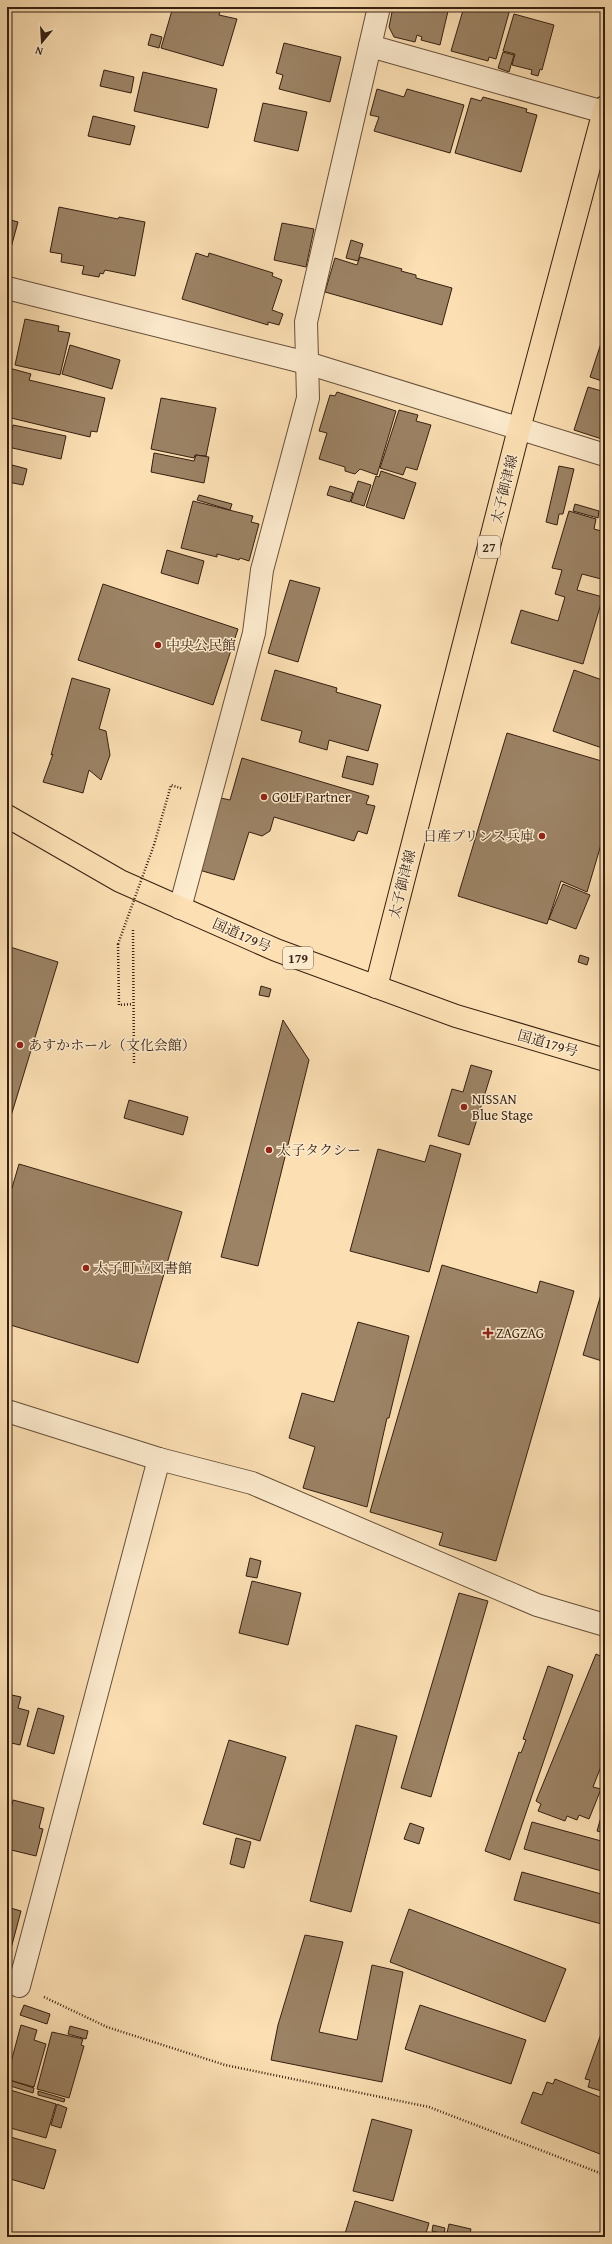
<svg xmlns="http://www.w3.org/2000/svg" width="612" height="2244" font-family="'Gentium Book Plus','Noto Serif JP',serif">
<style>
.building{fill:#9c8365;stroke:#351f10}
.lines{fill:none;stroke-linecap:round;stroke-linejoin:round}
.minor-casing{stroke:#674f39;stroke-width:24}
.primary-casing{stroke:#351f10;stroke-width:24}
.trunk-casing{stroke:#351f10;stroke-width:24}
.path{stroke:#351f10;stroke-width:2.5;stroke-dasharray:1 2;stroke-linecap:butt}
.minor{stroke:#fdebce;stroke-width:22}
.primary{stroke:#fce0b4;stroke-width:22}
.trunk{stroke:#fce0b4;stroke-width:22}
.path-bridge{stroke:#351f10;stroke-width:2.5;stroke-dasharray:1 2;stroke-linecap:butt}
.poi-dot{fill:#8f2418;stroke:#fdebce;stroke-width:1.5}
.labels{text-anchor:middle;stroke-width:3;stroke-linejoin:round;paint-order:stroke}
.shield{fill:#fdebce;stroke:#715c49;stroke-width:1}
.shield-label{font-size:13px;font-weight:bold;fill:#351f10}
.street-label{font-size:14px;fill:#351f10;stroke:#fdebce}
.poi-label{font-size:14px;fill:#351f10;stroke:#fdebce;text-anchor:start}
</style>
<rect width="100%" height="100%" fill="#fce0b4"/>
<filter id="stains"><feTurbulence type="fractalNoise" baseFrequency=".005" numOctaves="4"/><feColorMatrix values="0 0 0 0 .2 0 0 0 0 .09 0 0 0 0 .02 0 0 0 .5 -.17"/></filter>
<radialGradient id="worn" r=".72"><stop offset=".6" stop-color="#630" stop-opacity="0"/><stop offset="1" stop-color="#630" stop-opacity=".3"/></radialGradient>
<g class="building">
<path d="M173 7H216L221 8 219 15 237 19 223 66 161 48Z"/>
<path d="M393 7H449L440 45 421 40 422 37 417 35 415 42 394 37 389 27Z"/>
<path d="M464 7 510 9 496 59 489 57 488 61 451 51Z"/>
<path d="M514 14 554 25 542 70 540 69 538 76 531 74 532 70 512 65 515 54 503 51Z"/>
<path d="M151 34 162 37 159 48 148 45Z"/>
<path d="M284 43 341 57 330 102 279 89 283 75 276 73Z"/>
<path d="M503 52 514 55 509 72 498 68Z"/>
<path d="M104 70 134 77 131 93 100 86Z"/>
<path d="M143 72 217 89 208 128 134 111Z"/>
<path d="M377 89 404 97 407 89 464 105 450 153 374 131 379 117 370 115Z"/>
<path d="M483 97 527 109 526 112 537 115 521 172 455 153 471 98 481 101Z"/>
<path d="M263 103 307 112 298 151 254 141Z"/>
<path d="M93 116 135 126 130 145 88 136Z"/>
<path d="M59 207 118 219 119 217 145 222 135 276 105 270 103 274 100 273 99 277 82 274 84 266 61 262 62 254 50 252Z"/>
<path d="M7 219 18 222 9 255 7 254Z"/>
<path d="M282 223 314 229 306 267 274 260Z"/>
<path d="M351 240 363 244 358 261 346 258Z"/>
<path d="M196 253 208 257 209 253 273 273 272 276 282 280 272 310 283 314 279 325 268 322V325L182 299Z"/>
<path d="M360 257 402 269 401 271 416 275V278L452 288 442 325 325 292 335 258 357 265Z"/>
<path d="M25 319 59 326 58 331 70 333 60 375 15 365Z"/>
<path d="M605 331V382L590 377Z"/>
<path d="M70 345 120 360 112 389 62 374Z"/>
<path d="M9 368 31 374 29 380 105 398 97 432 91 431 90 437 7 417V377Z"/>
<path d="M588 387 605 392V440L574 430Z"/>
<path d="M337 392 396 411 377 475 360 469 355 474 345 471V467L319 459 327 433 319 431 330 395 335 396Z"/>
<path d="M161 398 216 408 206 456 195 455 194 458 151 449Z"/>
<path d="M399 410 418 415 416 421 431 425 417 470 406 467 403 475 380 468Z"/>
<path d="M13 425 66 436 61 459 8 447Z"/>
<path d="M154 453 194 461 196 455 209 457 204 483 151 472Z"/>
<path d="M12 465 27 469 23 485 8 482Z"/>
<path d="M559 466 574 469 563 514H559L557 525 546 522Z"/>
<path d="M381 471 416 483 404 519 366 507 376 476 379 477Z"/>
<path d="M358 481 371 485 364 506 351 502Z"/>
<path d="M330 486 353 493 350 502 327 495Z"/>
<path d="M199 495 232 504 230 510 197 500Z"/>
<path d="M193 501 253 516 251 522 259 524 249 561 240 558 239 560 217 554V557L181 548Z"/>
<path d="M575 504 599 511 598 518 573 511Z"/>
<path d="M569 511 596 519 594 529 605 532V580L582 574 577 590 603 597 583 664 511 643 521 610 558 621 565 597 555 594 562 570 552 568Z"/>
<path d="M167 550 204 561 198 584 161 573Z"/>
<path d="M290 580 320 588 298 662 268 653Z"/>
<path d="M103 584 238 629 213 705 78 660Z"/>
<path d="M275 670 337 688 336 692 381 705 368 751 329 740 327 750 299 742 302 731 261 720Z"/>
<path d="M574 670 605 681V749L553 731Z"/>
<path d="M72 678 110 689 99 729 106 731 110 755 101 780 89 770 83 793 43 782 53 754 51 755Z"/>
<path d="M507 733 605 762V831L587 892 561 881 547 924 458 896Z"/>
<path d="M347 756 378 764 373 785 342 777Z"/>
<path d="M242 758 369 796 366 804 375 806 367 834 358 831 354 841 274 817 270 831 262 836 249 832 234 880 199 870 221 798 230 800Z"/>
<path d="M563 884 590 895 576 929 549 919Z"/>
<path d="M7 946 58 962 7 1129Z"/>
<path d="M580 955 589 958 587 965 578 962Z"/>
<path d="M261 986 271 989 269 997 259 995Z"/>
<path d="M283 1020 309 1060 258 1266 221 1257Z"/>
<path d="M471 1065 492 1071 469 1145 438 1136 452 1089 463 1092Z"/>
<path d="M129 1100 188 1117 183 1135 124 1118Z"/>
<path d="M430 1145 461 1154 429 1272 350 1251 378 1149 425 1162Z"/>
<path d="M19 1164 182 1212 138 1363 7 1324V1205Z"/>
<path d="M442 1265 537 1293 540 1281 574 1291 496 1561 439 1545 443 1533 370 1512Z"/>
<path d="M605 1281V1362L583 1355Z"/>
<path d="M358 1322 409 1336 389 1418H387L367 1507 303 1488 315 1447 289 1438 302 1393 334 1402Z"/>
<path d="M250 1558 261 1561 257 1578 246 1576Z"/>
<path d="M252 1581 301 1593 288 1645 239 1633Z"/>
<path d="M459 1593 488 1601 431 1797 401 1788Z"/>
<path d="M596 1654 605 1658V1738L601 1749 605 1751V1756L593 1787 601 1789 589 1819 579 1815 577 1820 567 1816 565 1821 538 1811 541 1804 536 1801Z"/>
<path d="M548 1666 573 1675 510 1860 485 1851 519 1752 521 1753 526 1740 523 1739Z"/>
<path d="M7 1694 21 1697 18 1708 29 1711 20 1745 7 1742Z"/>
<path d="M38 1708 64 1716 54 1754 27 1746Z"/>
<path d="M356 1725 397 1736 351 1912 310 1901Z"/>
<path d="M229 1740 286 1757 260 1841 203 1824Z"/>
<path d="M13 1800 44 1808 39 1828 43 1829 36 1856 7 1849V1826Z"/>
<path d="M605 1803V1833L597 1831Z"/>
<path d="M532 1822 605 1842V1872L524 1849Z"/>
<path d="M410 1823 424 1828 419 1844 404 1839Z"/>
<path d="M236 1838 251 1842 244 1868 230 1864Z"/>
<path d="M522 1872 605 1895V1925L514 1900Z"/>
<path d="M7 1907 21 1911 9 1956H7Z"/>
<path d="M409 1909 566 1969 545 2022 390 1962Z"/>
<path d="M305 1935 343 1942 319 2032 357 2040 372 1965 403 1972 382 2082 271 2060 278 2025Z"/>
<path d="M24 2005 50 2014 47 2024 20 2015Z"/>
<path d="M420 2005 526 2040 511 2084 405 2049Z"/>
<path d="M21 2025 37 2030 34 2040 46 2044 34 2087 9 2080V2078L7 2077Z"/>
<path d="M70 2026 88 2031 86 2039 68 2034Z"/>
<path d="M602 2031H605V2092L588 2087 590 2080 585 2079Z"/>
<path d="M52 2032 83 2039 81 2045 84 2046 69 2098 37 2089Z"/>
<path d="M555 2079 605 2099V2156L521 2123 533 2092 542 2095 547 2082 553 2084Z"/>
<path d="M9 2080 34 2088 33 2093 7 2085Z"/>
<path d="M7 2089 56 2104 46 2138 7 2127Z"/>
<path d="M38 2091 65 2099 64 2102 38 2095Z"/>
<path d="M57 2104 67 2108 61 2128 51 2125Z"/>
<path d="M372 2119 412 2130 393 2201 353 2191Z"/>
<path d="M7 2136 56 2150 44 2189 7 2178Z"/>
<path d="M355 2201 429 2223 425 2237H344Z"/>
<path d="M449 2224 471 2229 469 2237H446Z"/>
<path d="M433 2225 445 2228 444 2234 432 2231Z"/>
<path d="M432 2232 444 2235 443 2237H431Z"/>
</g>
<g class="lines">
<defs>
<g id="minor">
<path d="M370 46 604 112"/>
<path d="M7 288 307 363 605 455"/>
<path d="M180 908 254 633 262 570 308 398 306 322 379 7"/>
<path d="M7 1411 159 1459 252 1483 537 1605 605 1625"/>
<path d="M19 1986 159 1459"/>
</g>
<path id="primary" d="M376 987 519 429 605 107"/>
<path id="trunk" d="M7 816 120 881 276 950 456 1016 605 1060"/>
</defs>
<use href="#minor" class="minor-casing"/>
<use href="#primary" class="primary-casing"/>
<use href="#trunk" class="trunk-casing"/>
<g class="path">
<path d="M154 845 171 785 183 789"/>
<path d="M133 930 134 1065"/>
<path d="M118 944 119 1005 133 1004"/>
<path d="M44 1997 107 2027 225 2065 429 2107 605 2175"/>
</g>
<use href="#minor" class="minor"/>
<use href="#primary" class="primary"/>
<use href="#trunk" class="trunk"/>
<path class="path-bridge" d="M118 944 154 845"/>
</g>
<g class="poi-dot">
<circle cx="158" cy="645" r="4"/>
<circle cx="264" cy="797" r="4"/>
<circle cx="542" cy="836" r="4"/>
<circle cx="20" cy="1045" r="4"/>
<circle cx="464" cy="1107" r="4"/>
<circle cx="269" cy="1150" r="4"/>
<circle cx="86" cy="1268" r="4"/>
<path d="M486 1327h4v4h4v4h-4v4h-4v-4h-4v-4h4z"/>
</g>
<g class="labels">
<g class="shield">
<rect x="478" y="536" width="22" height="22" rx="3"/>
<rect x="283" y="947" width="30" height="22" rx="3"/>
</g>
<g class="shield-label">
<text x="489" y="552">27</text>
<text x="298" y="963">179</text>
</g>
<g class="street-label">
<text transform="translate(504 489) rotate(-76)" y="5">太子御津線</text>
<text transform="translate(402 884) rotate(-76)" y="5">太子御津線</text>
<text transform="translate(242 935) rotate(24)" y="5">国道179号</text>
<text transform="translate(548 1043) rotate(16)" y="5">国道179号</text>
</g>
<g class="poi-label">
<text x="166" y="650">中央公民館</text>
<text x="272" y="802">GOLF Partner</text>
<text x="534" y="841" text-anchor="end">日産プリンス兵庫</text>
<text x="28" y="1050">あすかホール（文化会館）</text>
<text x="472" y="1104">NISSAN<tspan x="472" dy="16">Blue Stage</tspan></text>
<text x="277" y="1155">太子タクシー</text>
<text x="94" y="1273">太子町立図書館</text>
<text x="496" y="1338">ZAGZAG</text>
</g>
</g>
<rect width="612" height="2244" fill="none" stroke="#fce0b4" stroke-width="24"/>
<rect x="8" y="8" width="596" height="2228" fill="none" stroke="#351f10" stroke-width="2"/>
<rect x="12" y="12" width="588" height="2220" fill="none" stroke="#351f10"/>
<g transform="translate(42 42) rotate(198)" stroke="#fdebce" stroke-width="3" paint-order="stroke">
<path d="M0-3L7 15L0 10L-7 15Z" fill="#351f10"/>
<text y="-6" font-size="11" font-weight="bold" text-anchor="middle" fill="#351f10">N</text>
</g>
<rect width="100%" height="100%" filter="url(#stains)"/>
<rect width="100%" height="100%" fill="url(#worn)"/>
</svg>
